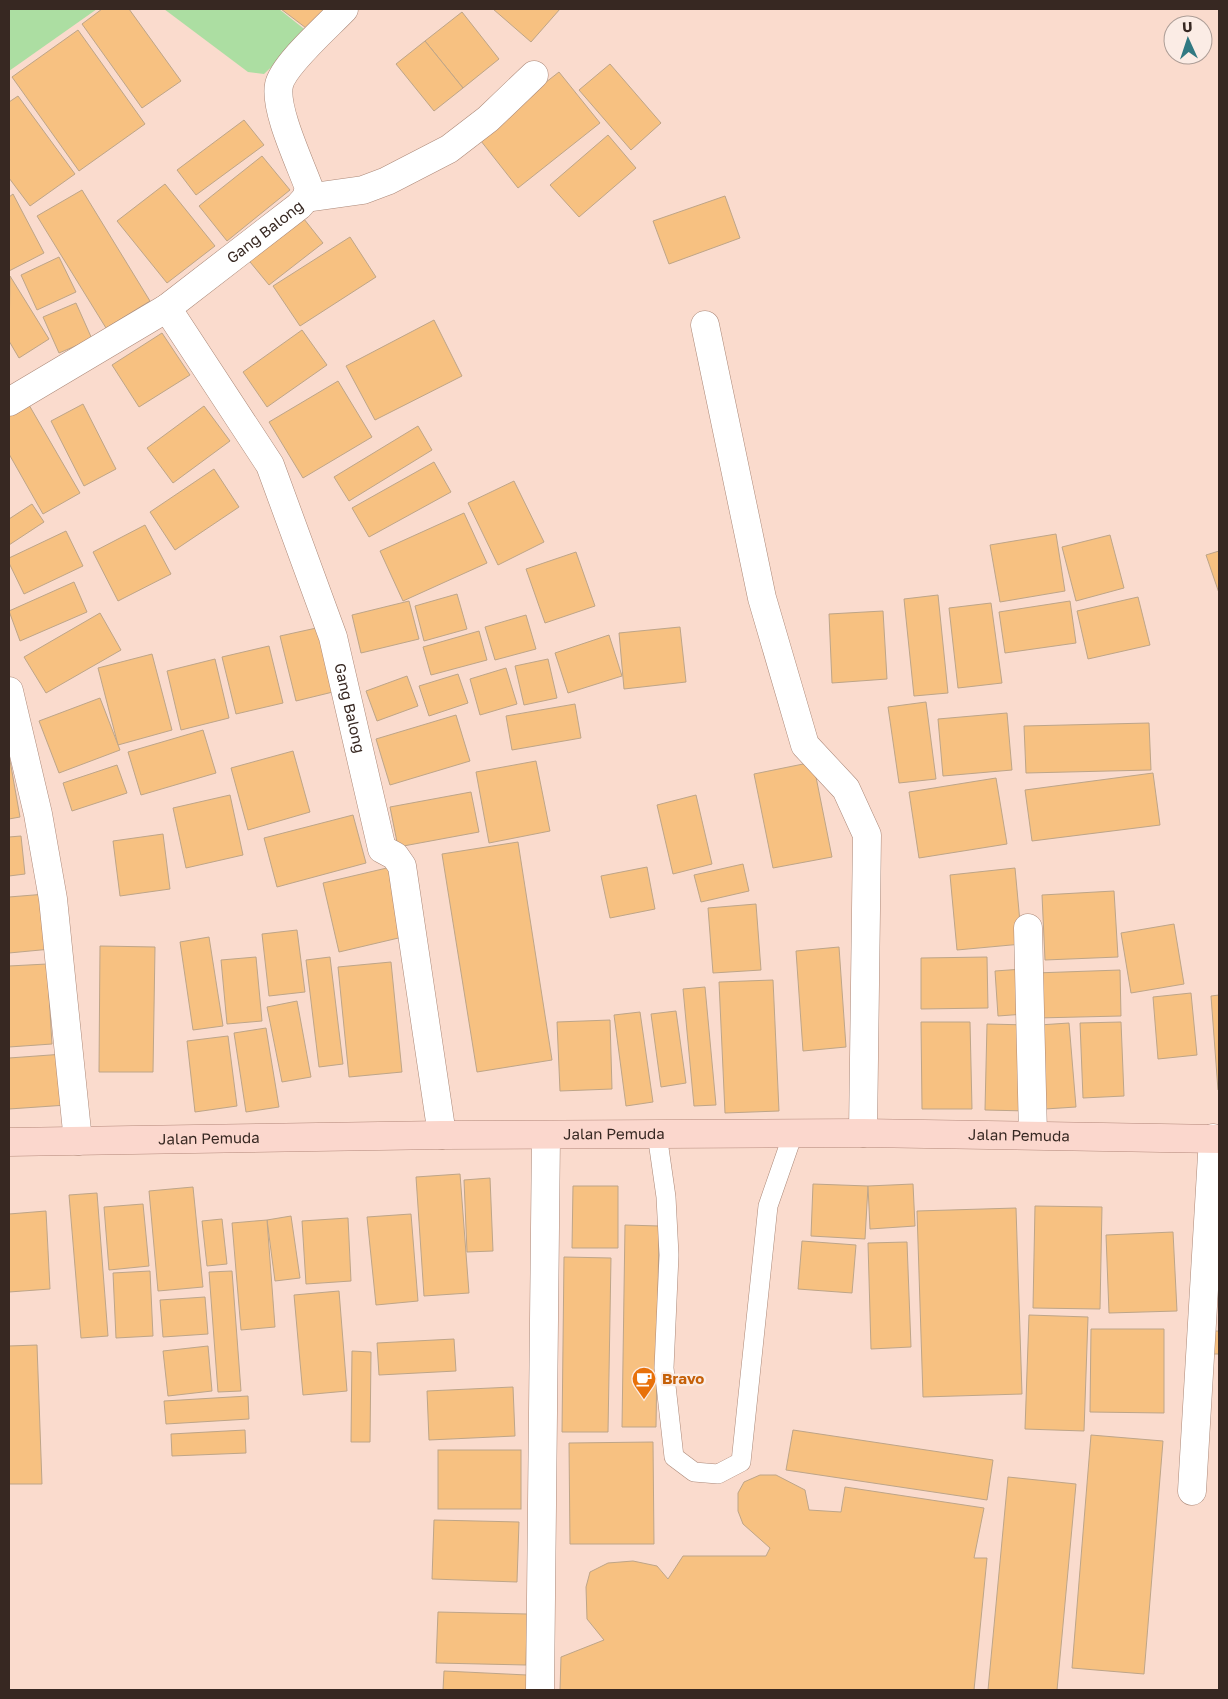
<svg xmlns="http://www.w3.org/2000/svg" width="1228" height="1699" font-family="'Golos Text',sans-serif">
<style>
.green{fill:#acdea2}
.building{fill:#f7c181;stroke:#bea588}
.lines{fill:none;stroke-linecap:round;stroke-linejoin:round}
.service-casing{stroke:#ab8878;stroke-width:20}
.minor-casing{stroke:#ab8878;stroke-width:29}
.primary-casing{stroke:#b4897b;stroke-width:29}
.service{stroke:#fff;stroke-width:19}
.minor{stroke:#fff;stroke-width:28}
.primary{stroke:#fbd7cd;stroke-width:28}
.labels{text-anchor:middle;stroke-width:4.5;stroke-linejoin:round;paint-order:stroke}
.street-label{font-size:15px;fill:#372822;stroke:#fbece5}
.food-label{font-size:15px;font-weight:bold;fill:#c56008;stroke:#fbece5;text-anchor:start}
</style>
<rect width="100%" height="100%" fill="#fadbcd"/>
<g class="green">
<path d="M9 9H97L9 71Z"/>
<path d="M164 9H279L308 32 264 74 248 72Z"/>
</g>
<g class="building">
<path d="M102 9H129L181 81 142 108 82 24Z"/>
<path d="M281 9H327L310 31Z"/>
<path d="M493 9H560L531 42Z"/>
<path d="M462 12 499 59 463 88 425 41Z"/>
<path d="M78 30 145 124 79 171 12 77Z"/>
<path d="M425 41 463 88 434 111 396 64Z"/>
<path d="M610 64 661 123 631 150 579 90Z"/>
<path d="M559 72 600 123 518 188 477 136Z"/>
<path d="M18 96 75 174 30 206 9 178V102Z"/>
<path d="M244 120 264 145 196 195 177 170Z"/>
<path d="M608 135 636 168 579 217 550 185Z"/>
<path d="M262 156 290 190 227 241 199 206Z"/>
<path d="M165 184 215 246 167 283 117 221Z"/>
<path d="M82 190 150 301 106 328 37 216Z"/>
<path d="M13 194 44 253 9 271V197Z"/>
<path d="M725 196 740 238 669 264 653 221Z"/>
<path d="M300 214 323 243 269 285 246 257Z"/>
<path d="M350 237 376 277 300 326 273 286Z"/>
<path d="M59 257 76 292 37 310 21 275Z"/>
<path d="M10 276 49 339 19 358 9 341Z"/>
<path d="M76 303 92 339 59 353 43 317Z"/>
<path d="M434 320 462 376 375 420 346 366Z"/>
<path d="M302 330 327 365 267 407 243 372Z"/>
<path d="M162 333 190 375 139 407 112 365Z"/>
<path d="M338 381 372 437 303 478 269 422Z"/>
<path d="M83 404 116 469 84 486 51 421Z"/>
<path d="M29 405 80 493 43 514 9 454V416Z"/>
<path d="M204 406 230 441 173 483 147 448Z"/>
<path d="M418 426 432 450 349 501 334 477Z"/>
<path d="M434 462 451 492 369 537 352 508Z"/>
<path d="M214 469 239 507 175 550 150 512Z"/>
<path d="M514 481 544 542 498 565 468 503Z"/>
<path d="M32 504 44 522 9 545V519Z"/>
<path d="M464 513 487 563 403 601 380 551Z"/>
<path d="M145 525 171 574 118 601 93 552Z"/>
<path d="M66 531 83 566 24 594 9 563V558Z"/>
<path d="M1056 534 1065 591 1000 602 990 545Z"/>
<path d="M1110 535 1124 588 1076 601 1062 547Z"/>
<path d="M1219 551V593L1206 555Z"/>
<path d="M576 552 595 606 545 623 526 569Z"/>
<path d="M74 582 87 612 20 641 9 611Z"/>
<path d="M457 594 467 629 424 641 415 606Z"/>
<path d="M938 595 948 693 914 696 904 599Z"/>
<path d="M1138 597 1150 645 1088 659 1077 611Z"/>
<path d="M409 601 419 639 361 653 352 615Z"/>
<path d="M1070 601 1076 643 1005 653 999 612Z"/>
<path d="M991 603 1002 683 958 688 949 608Z"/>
<path d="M883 611 887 679 832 683 829 614Z"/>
<path d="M100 613 121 650 46 693 24 657Z"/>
<path d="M526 615 536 649 495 660 485 627Z"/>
<path d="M321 627 337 691 296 701 280 636Z"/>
<path d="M680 627 686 682 624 689 619 633Z"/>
<path d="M479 631 487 660 431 675 423 647Z"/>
<path d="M609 635 622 676 568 693 555 653Z"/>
<path d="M269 646 283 703 236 714 222 657Z"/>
<path d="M152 654 172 730 118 745 98 668Z"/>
<path d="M215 659 229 718 181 730 167 671Z"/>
<path d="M548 659 557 698 524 705 515 666Z"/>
<path d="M506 668 517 704 480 715 470 679Z"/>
<path d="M458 674 468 703 429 716 419 686Z"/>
<path d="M407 676 418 706 377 721 366 691Z"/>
<path d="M100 698 120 750 59 773 39 721Z"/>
<path d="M926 702 936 779 899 783 888 707Z"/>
<path d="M575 704 581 738 512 750 506 716Z"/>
<path d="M1007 713 1012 770 943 776 938 719Z"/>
<path d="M456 715 470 761 390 785 376 739Z"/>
<path d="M1149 723 1151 770 1026 773 1024 726Z"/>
<path d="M203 730 216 773 141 795 128 752Z"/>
<path d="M293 751 310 812 248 830 231 768Z"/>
<path d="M9 755 20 817 9 819Z"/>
<path d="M536 761 550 831 489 843 476 772Z"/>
<path d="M813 762 832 857 773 868 754 774Z"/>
<path d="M117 765 127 793 72 811 63 783Z"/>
<path d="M1153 773 1160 825 1032 841 1025 790Z"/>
<path d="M996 778 1007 844 919 858 909 792Z"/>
<path d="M471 792 479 832 398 847 390 807Z"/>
<path d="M230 795 243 855 186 868 173 808Z"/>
<path d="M696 795 712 864 673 874 657 805Z"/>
<path d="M353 815 366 863 277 887 264 838Z"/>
<path d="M163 834 170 889 120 896 113 841Z"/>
<path d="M21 836 25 874 9 876V837Z"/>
<path d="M518 842 552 1060 477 1072 442 854Z"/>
<path d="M743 864 749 891 701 902 694 875Z"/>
<path d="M391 867 407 936 339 952 323 883Z"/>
<path d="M647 867 655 909 610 918 601 876Z"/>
<path d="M1015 868 1022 944 957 950 950 875Z"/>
<path d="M1114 891 1118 957 1045 960 1042 895Z"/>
<path d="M46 894 51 949 9 953V897Z"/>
<path d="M756 904 761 970 713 973 708 908Z"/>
<path d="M1174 924 1184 984 1131 993 1121 933Z"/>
<path d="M297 930 305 992 269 996 262 934Z"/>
<path d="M209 937 223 1026 193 1030 180 942Z"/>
<path d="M100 946 155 947 153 1072H99Z"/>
<path d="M839 947 846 1047 803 1051 796 951Z"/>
<path d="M256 957 262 1021 227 1024 221 960Z"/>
<path d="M330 957 343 1064 319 1067 306 960Z"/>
<path d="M987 957 988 1008 921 1009V958Z"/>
<path d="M391 962 402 1072 349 1077 338 967Z"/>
<path d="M47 964 52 1044 9 1047V966Z"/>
<path d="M1023 969 1025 1014 998 1016 995 971Z"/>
<path d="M1120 970 1121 1016 1037 1018 1035 973Z"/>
<path d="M773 980 779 1111 725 1113 719 982Z"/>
<path d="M705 987 716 1105 694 1106 683 989Z"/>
<path d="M1191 993 1197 1055 1158 1059 1153 997Z"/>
<path d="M1219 995V1090H1218L1211 996Z"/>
<path d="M297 1001 311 1077 282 1082 267 1007Z"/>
<path d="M676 1011 686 1083 661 1087 651 1014Z"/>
<path d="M640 1012 653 1102 626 1106 614 1015Z"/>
<path d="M610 1020 612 1089 560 1091 557 1022Z"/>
<path d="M921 1022H970L972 1109H922Z"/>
<path d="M1121 1022 1124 1096 1083 1098 1080 1023Z"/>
<path d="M1069 1023 1076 1107 1045 1109 1039 1025Z"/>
<path d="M987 1024 1028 1025 1027 1111 985 1110Z"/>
<path d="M266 1028 279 1107 246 1112 234 1033Z"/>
<path d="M228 1036 237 1106 195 1112 187 1041Z"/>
<path d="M64 1054 67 1105 9 1109V1058Z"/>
<path d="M460 1174 469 1293 424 1296 416 1177Z"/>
<path d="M490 1178 493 1251 467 1252 464 1180Z"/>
<path d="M813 1184 868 1186 865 1239 811 1236Z"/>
<path d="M913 1184 915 1226 870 1229 868 1186Z"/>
<path d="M573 1186H618V1248H572Z"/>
<path d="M193 1187 203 1287 158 1291 149 1191Z"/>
<path d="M97 1193 108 1336 81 1338 69 1195Z"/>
<path d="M143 1204 149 1266 109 1270 104 1207Z"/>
<path d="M1035 1206 1102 1207 1100 1309 1033 1308Z"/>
<path d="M1016 1208 1022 1394 923 1397 917 1211Z"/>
<path d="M46 1211 50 1289 9 1292V1214Z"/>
<path d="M411 1214 418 1301 376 1305 367 1217Z"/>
<path d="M291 1216 300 1278 275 1281 267 1220Z"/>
<path d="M348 1218 351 1281 306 1284 302 1221Z"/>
<path d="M222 1219 227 1264 207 1266 202 1221Z"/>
<path d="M267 1220 275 1327 241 1330 232 1223Z"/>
<path d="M625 1225 659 1226 656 1427H622Z"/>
<path d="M1173 1232 1177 1311 1109 1313 1106 1235Z"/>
<path d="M802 1241 856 1245 852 1293 798 1289Z"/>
<path d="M907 1242 911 1347 871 1349 868 1243Z"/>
<path d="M564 1257 611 1258 608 1432H562Z"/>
<path d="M150 1271 153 1336 116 1338 113 1273Z"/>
<path d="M232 1271 241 1391 218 1392 209 1272Z"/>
<path d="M339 1291 347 1391 303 1395 294 1295Z"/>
<path d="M205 1297 208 1334 163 1337 160 1300Z"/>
<path d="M1029 1315 1088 1317 1084 1431 1025 1429Z"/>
<path d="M1091 1329H1164V1413L1090 1412Z"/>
<rect x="1211" y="1331" width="8" height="23"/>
<path d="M454 1339 456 1371 379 1375 377 1343Z"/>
<path d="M37 1345 42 1484H9V1346Z"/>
<path d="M208 1346 212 1391 168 1396 163 1351Z"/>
<path d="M352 1351 371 1352 370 1442H351Z"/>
<path d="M513 1387 515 1436 429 1440 427 1391Z"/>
<path d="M248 1396 249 1419 166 1424 164 1401Z"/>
<path d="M245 1430 246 1453 172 1456 171 1434Z"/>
<path d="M793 1430 993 1460 987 1500 786 1470Z"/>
<path d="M1091 1435 1163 1441 1144 1674 1072 1668Z"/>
<path d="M653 1442 654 1544H570L569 1443Z"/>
<rect x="438" y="1450" width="83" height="59"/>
<path d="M760 1475H776L805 1490 809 1510 841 1512 845 1487 984 1508 974 1558H987L974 1690H560L561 1657 604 1640 587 1619 586 1587 590 1572 608 1563 633 1561 657 1566 668 1579 683 1556H766L770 1548 743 1524 738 1511V1493L744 1482Z"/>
<path d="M1008 1477 1076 1484 1057 1690H988Z"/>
<path d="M434 1520 519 1522 517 1582 432 1579Z"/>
<path d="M438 1612 527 1614 526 1665 436 1663Z"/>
<path d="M444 1671 527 1675V1690H443Z"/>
</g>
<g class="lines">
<defs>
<path id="service" d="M657 1134 666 1197 669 1255 664 1368 674 1457 694 1472 718 1474 741 1462 768 1206 793 1134"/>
<g id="minor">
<path d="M306 198 363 190 387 181 449 149 488 119 534 75"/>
<path id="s1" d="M167 308 270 465 333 637 382 849 395 856 402 866 442 1135"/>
<path d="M705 325 762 598 805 745 846 789 867 835 863 1133"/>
<path id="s2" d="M9 402 167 308 299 206 306 198 309 188C300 163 274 109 279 85 283 65 329 25 344 9"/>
<path d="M9 691 38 814 53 899 78 1141"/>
<path d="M1028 928 1033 1134"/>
<path d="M1192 1491 1213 1138"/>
<path d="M540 1690 546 1135"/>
</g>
<g id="primary">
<path id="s3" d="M9 1142 442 1135 863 1133 1219 1139"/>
</g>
</defs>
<use href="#service" class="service-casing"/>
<use href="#minor" class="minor-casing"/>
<use href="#primary" class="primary-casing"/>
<use href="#service" class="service"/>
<use href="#minor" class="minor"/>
<use href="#primary" class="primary"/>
</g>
<defs>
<symbol id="cafe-pin" viewBox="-11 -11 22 30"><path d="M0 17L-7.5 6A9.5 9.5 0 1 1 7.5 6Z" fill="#e8710a" stroke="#fbece5"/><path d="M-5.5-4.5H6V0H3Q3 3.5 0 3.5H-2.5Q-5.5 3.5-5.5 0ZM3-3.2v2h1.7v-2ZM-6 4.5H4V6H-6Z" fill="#fff"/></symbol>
</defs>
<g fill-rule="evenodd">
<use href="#cafe-pin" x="630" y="1365" width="28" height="38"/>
</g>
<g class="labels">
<g class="street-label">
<text dy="5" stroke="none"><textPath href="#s2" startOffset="308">Gang Balong</textPath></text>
<text dy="5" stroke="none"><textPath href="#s1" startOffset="444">Gang Balong</textPath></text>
<text dy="5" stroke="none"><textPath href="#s3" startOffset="605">Jalan Pemuda</textPath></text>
<text dy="5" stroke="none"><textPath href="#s3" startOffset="1010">Jalan Pemuda</textPath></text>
<text dy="5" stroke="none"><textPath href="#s3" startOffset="200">Jalan Pemuda</textPath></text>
</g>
<g class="food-label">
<text x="662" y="1384">Bravo</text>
</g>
</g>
<rect width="1228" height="1699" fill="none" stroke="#372822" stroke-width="20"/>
<g transform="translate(1188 40) rotate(357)"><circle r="24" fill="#fbece5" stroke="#ad9e97"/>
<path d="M0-4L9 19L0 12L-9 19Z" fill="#317982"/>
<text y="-8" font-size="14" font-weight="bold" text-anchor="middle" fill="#372822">U</text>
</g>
</svg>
